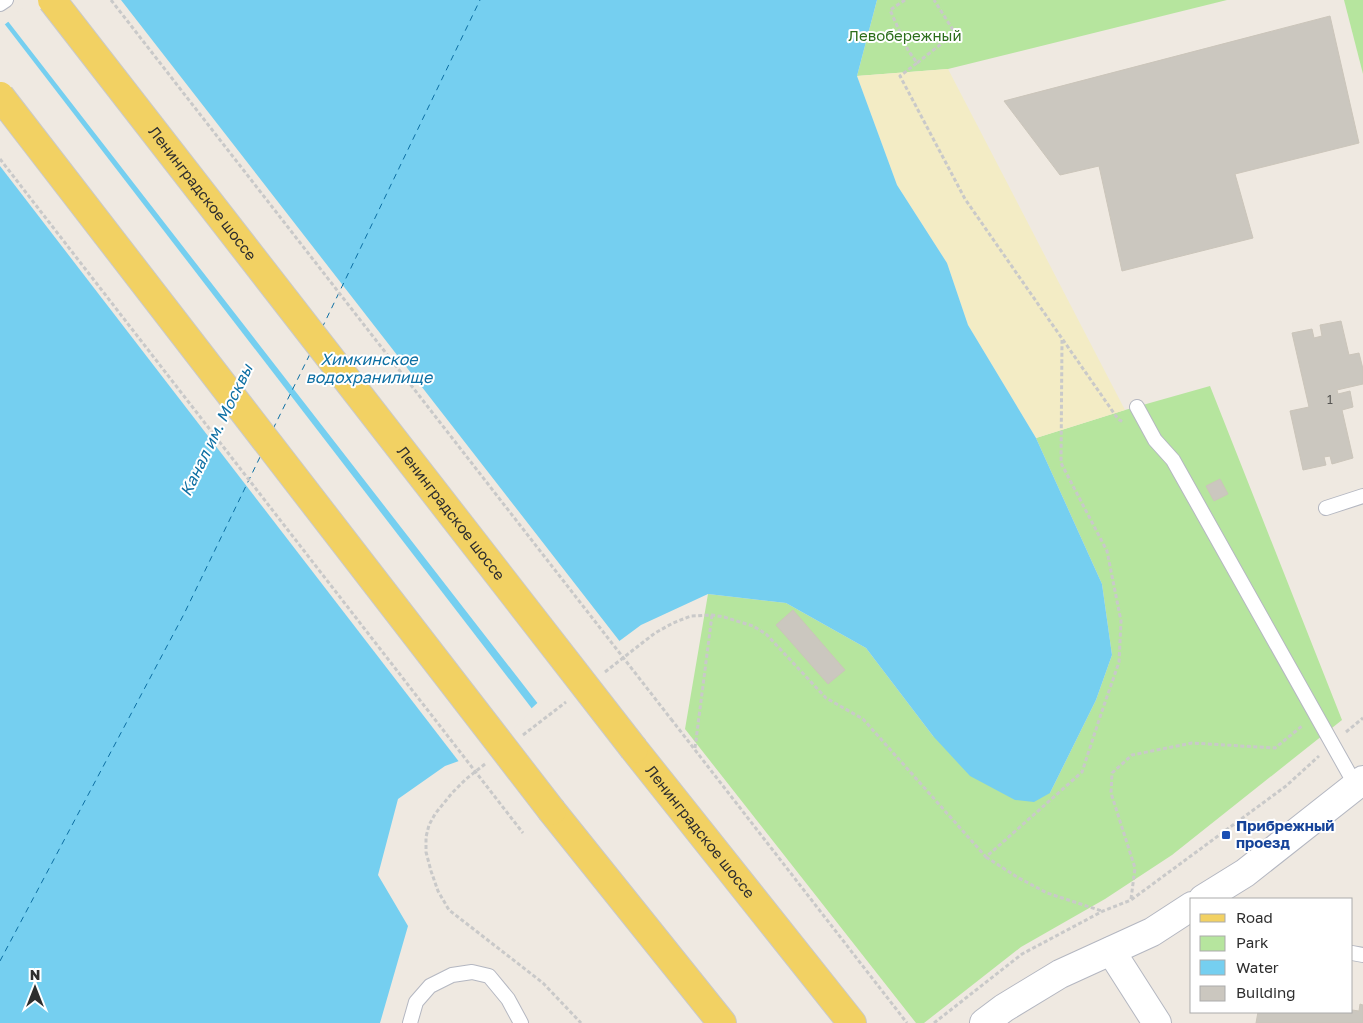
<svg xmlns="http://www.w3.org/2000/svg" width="1363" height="1023" font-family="'Golos Text',sans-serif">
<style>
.green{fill:#b6e59e}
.sand{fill:#f3ecc5}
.water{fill:#75cff0}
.pier{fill:#efe9e1}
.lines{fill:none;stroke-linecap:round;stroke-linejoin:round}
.ferry{stroke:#0d6fa3;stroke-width:1;stroke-dasharray:6 5;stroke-linecap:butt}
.building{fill:#cbc7bf;stroke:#cbc5ba}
.lane-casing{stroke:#b4b7c1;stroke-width:16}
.secondary-casing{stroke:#b4b7c1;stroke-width:30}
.primary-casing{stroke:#c9c9c9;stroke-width:30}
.path{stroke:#c9c9c9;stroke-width:3;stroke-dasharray:4 2.5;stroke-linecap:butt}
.lane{stroke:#fff;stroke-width:14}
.secondary{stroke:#fff;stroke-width:28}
.primary{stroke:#f2d163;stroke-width:28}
.primary-bridge-casing{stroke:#c9c9c9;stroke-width:30;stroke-linecap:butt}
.path-bridge{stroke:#c9c9c9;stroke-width:3;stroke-dasharray:4 2.5;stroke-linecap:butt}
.primary-bridge{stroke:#f2d163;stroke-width:28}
.transit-dot{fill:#1a4fb4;stroke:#fff;stroke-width:2}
.labels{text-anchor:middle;stroke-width:4;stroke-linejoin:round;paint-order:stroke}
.number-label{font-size:12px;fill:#555452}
.park-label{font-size:15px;fill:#2c6e1b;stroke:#fff}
.street-label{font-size:15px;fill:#2e2e2e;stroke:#fff}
.transit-label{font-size:15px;font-weight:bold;fill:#164399;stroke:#fff;text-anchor:start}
.water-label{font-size:16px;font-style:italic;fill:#0d6fa3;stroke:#fff}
</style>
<rect width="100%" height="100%" fill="#efe9e1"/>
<g class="green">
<path d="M877 0H1227L948 69 857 76Z"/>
<path d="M1344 0H1363V74Z"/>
<path d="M1210 386 1342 720 1172 855 1105 899 1021 947 924 1023H916L685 729 708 594 786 603 866 648 933 736 1050 793 1096 700 1112 655 1102 584 1036 438 1125 410Z"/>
</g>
<path class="sand" d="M948 69 1125 410 1036 438 968 325 947 263 897 185 857 76Z"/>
<path class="water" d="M37 0H877L857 76 897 185 947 263 968 325 1036 438 1102 584 1112 655 1096 700 1050 793 1034 802 1015 800 970 776 933 736 866 648 786 603 708 594 641 625 545 696 484 752 445 766 398 799 378 875 408 926 380 1023H0V28Z"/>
<g class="pier">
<path d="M33 0H121L621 643 547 698 539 705 7 20Z"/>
<path d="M3 22 533 710 486 754 460 763 0 166V25Z"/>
</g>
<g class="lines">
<g class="ferry">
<path d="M322 328 480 0"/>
<path d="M273 429 310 354"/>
<path d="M0 961 184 614 261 455"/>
</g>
</g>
<g class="building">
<path d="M1330 16 1359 143 1235 174 1253 238 1122 271 1099 166 1060 175 1004 101Z"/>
<path d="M1341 321 1349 355 1359 353 1363 369V384L1337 390 1338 394 1350 391 1353 407 1342 410 1353 458 1332 464 1330 456 1324 457 1326 465 1303 470 1290 411 1309 407 1292 333 1312 329 1314 338 1322 336 1320 325Z"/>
<path d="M1220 479 1228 494 1214 501 1206 486Z"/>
<path d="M793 610 845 670 828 684 776 625Z"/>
<path d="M1360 1004 1363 1005V1023H1256L1258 1012H1352V1010L1359 1011Z"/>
</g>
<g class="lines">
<defs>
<g id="lane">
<path d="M0 4 6 0"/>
<path d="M1137 407 1155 440 1173 460 1356 786"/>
<path d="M1326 508 1363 496"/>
<path d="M1352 953 1363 955"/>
<path d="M410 1023 416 1002 430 986 452 975 472 972 489 976 508 999 521 1023"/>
</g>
<g id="secondary">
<path d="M1203 899 1245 873 1363 780"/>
<path d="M1111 951 1157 1023"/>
<path d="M984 1023 1004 1008 1060 974 1152 932 1192 906"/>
</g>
<g id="primary">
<path id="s1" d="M634 749 852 1023"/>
<path d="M552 811 722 1023"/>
</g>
</defs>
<use href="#lane" class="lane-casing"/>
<use href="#secondary" class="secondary-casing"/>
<use href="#primary" class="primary-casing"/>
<g class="path">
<path d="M905 0 890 10 908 50 917 63 900 76 965 199 1118 419 1123 422"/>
<path d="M917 63 955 33 934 0"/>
<path d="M605 672 655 633 673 623 691 616 712 615 724 617 753 626 766 634 826 698 863 719 986 857 1082 772 1100 717 1119 662 1121 621 1107 551 1061 463 1062 340"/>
<path d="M671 719 907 1023"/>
<path d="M1346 732 1363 718"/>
<path d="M523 735 566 702"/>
<path d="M695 748 712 615"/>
<path d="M485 764 466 779 452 793 435 814 429 825 426 837V852L431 871 438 891 449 910 543 983 581 1023"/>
<path d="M986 857 1017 877 1047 893 1102 911"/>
<path d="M1131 899 1135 868 1111 793 1112 773 1132 755 1192 743 1275 748 1302 726"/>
<path d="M934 1023 1022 954 1103 911 1131 900 1286 786 1319 756"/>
</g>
<use href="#lane" class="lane"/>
<use href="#secondary" class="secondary"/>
<use href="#primary" class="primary"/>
<defs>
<g id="primary-bridge">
<path id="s2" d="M52 0 634 749"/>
<path d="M0 96 552 811"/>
</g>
</defs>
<use href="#primary-bridge" class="primary-bridge-casing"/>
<g class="path-bridge">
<path d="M111 0 671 719"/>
<path d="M0 159 523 833"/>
</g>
<use href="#primary-bridge" class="primary-bridge"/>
</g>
<rect class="transit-dot" x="1221" y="830" width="10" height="10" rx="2.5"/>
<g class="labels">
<g class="number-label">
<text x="1330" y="404">1</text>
</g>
<g class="park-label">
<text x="905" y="41">Левобережный</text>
</g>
<g class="street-label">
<text dy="5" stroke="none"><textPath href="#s2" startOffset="245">Ленинградское шоссе</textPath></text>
<text dy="5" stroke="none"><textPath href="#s2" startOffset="650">Ленинградское шоссе</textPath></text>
<text dy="5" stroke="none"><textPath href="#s1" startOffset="106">Ленинградское шоссе</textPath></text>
</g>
<g class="transit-label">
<text x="1236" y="831">Прибрежный<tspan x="1236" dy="17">проезд</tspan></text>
</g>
<g class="water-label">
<text x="369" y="365">Химкинское<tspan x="369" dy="18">водохранилище</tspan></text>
<text transform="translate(216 430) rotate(-64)" y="6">Канал им. Москвы</text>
</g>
</g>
<rect x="1190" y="898" width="162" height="115" fill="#ffffff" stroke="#ababab"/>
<rect x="1200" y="914" width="25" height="8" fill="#f2d163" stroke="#ababab"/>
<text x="1236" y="923" font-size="15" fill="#2e2e2e">Road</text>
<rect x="1200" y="936" width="25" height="15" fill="#b6e59e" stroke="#ababab"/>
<text x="1236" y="948" font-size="15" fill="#2e2e2e">Park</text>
<rect x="1200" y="960" width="25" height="15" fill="#75cff0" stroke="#ababab"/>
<text x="1236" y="973" font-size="15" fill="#2e2e2e">Water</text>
<rect x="1200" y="986" width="25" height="15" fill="#cbc7bf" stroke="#ababab"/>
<text x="1236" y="998" font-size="15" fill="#2e2e2e">Building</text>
<g transform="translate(35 988)" stroke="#ffffff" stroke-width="4" paint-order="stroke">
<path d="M0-4L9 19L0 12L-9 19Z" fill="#2e2e2e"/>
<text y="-8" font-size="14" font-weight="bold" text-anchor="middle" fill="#2e2e2e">N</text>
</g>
</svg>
